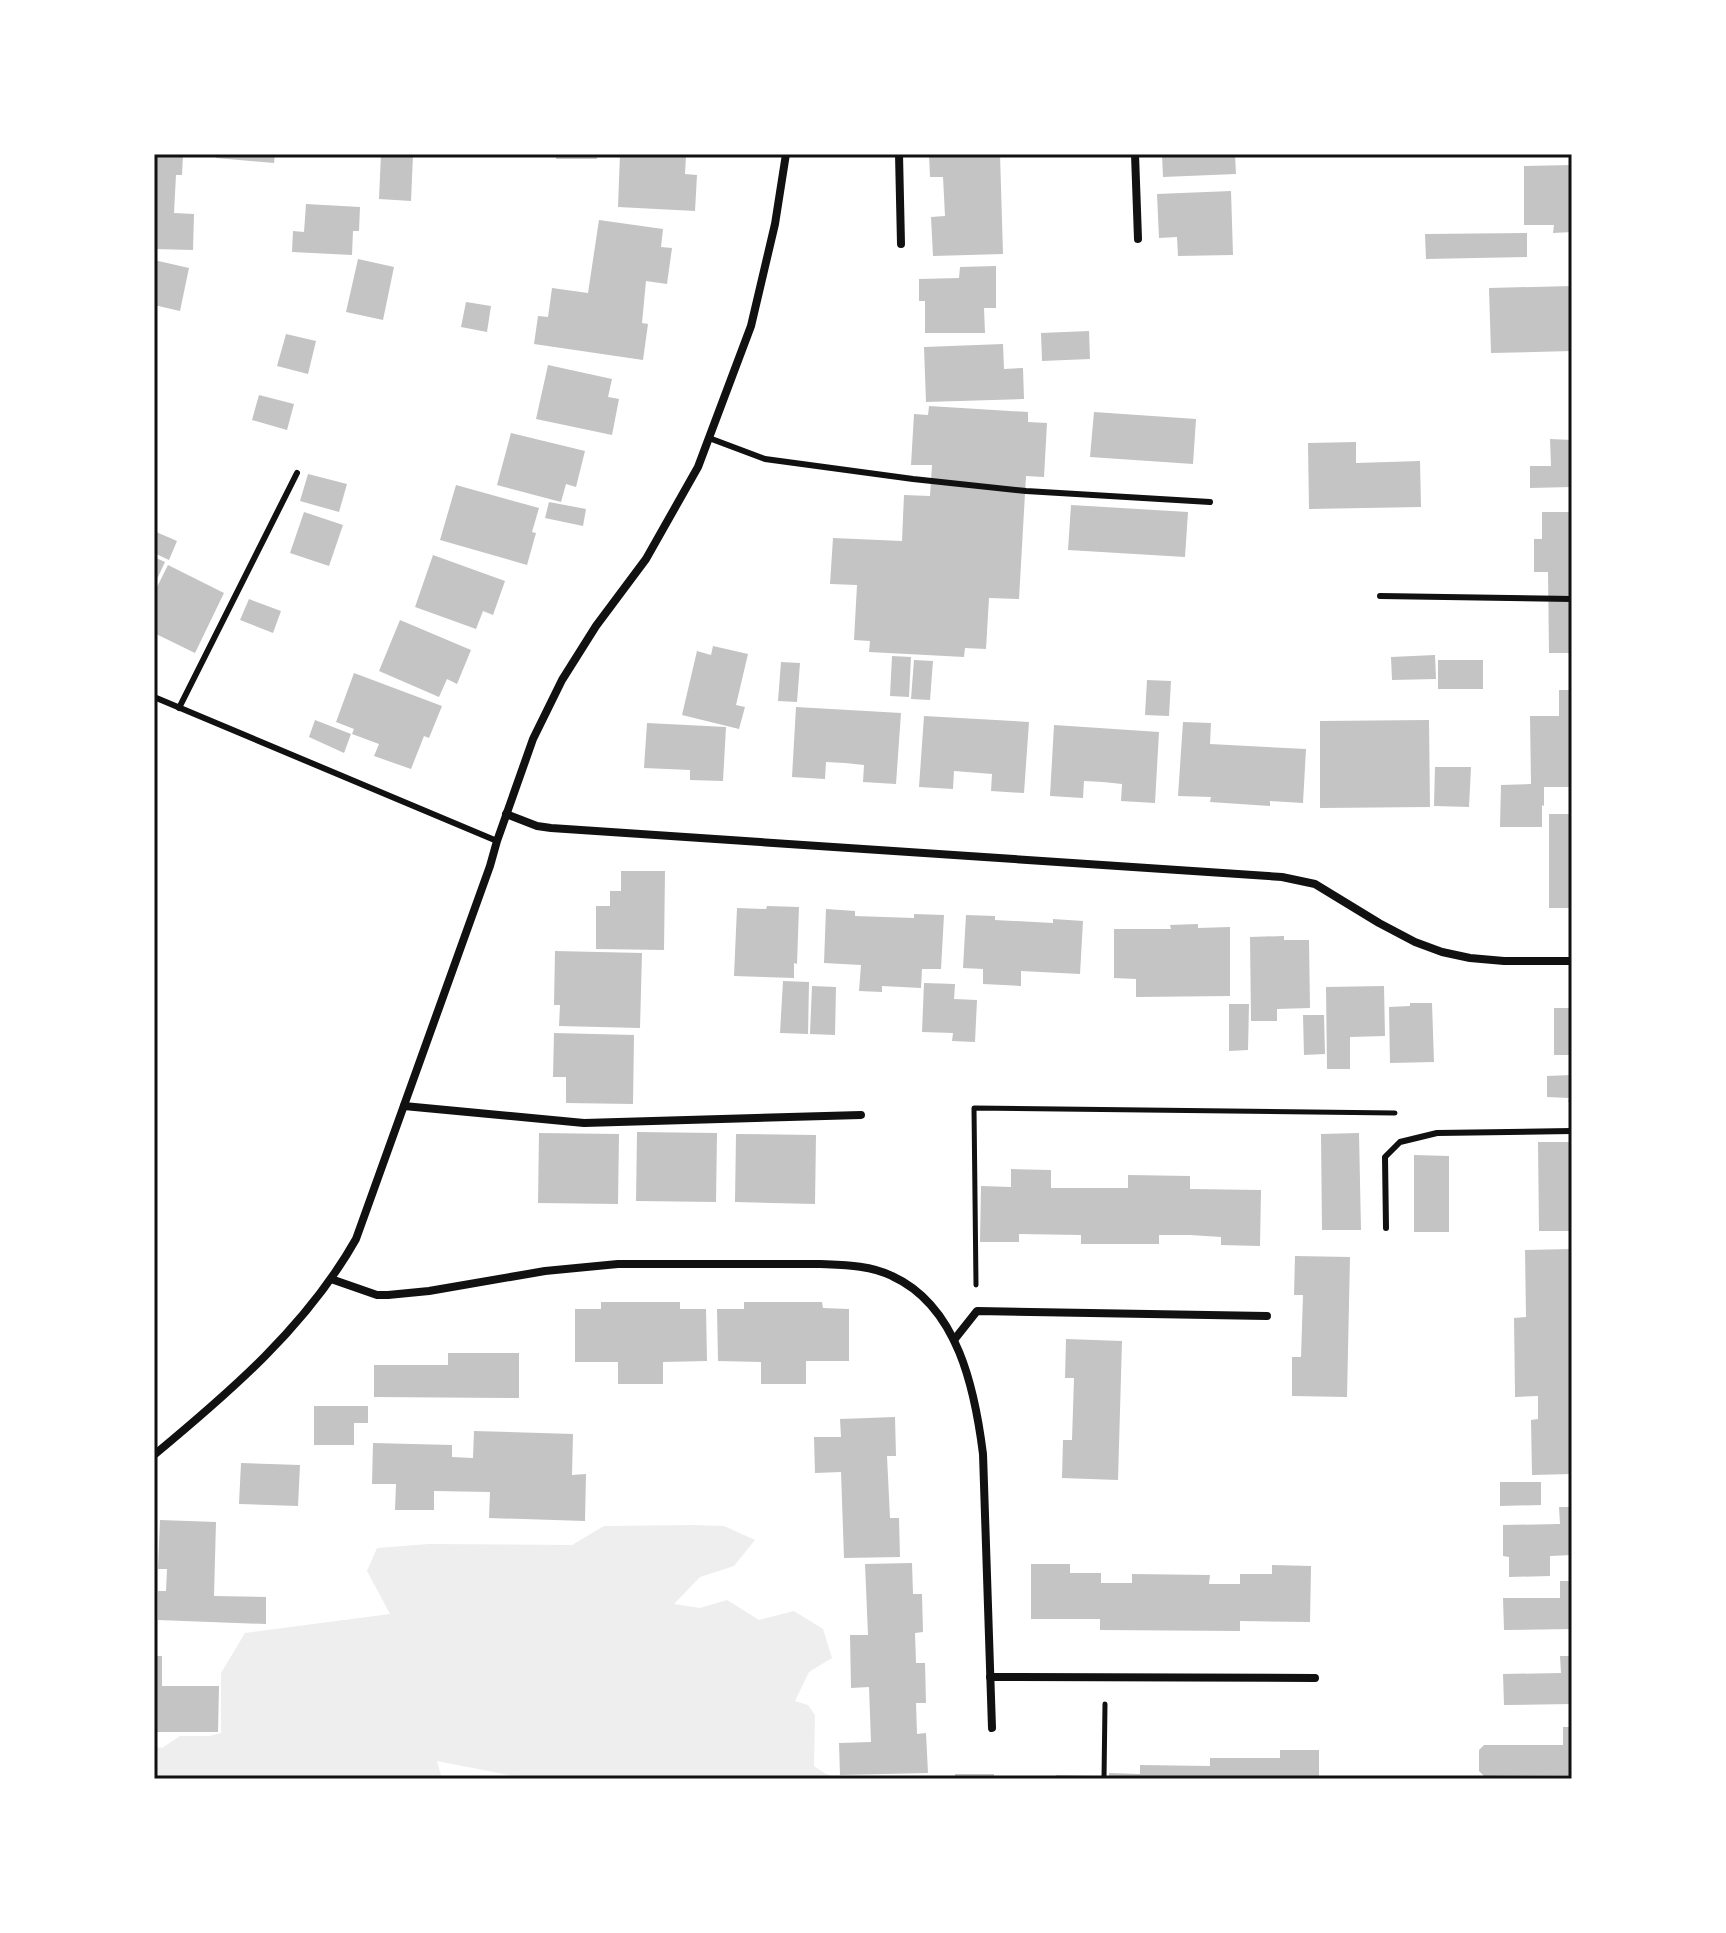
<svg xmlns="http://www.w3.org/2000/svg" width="1726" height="1933" font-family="'Source Sans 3',sans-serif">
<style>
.green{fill:#eee}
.building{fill:#c4c4c4}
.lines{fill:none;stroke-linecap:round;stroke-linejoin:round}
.path{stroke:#111;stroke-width:5}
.service{stroke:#111;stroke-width:6}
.minor{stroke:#111;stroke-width:8}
.neatline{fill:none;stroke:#111;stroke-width:3}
</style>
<rect width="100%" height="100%" fill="#fff"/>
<path class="green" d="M693 1525 724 1526 755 1540 734 1566 700 1577 674 1604 700 1608 727 1600 759 1620 794 1611 823 1629 832 1658 809 1672 795 1701 808 1705 815 1715 814 1766 826 1774 840 1779H529L437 1761 442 1779H154V1747L162 1748 180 1736H209L221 1733V1673L245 1633 390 1614 367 1571 377 1548 429 1544 572 1545 604 1526Z"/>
<g class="building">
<path d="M154 154H183L182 175H176L174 213 194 214 193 250 154 249Z"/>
<path d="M216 154H275L274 163 216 158Z"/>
<path d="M381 154 413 155 411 201 379 199Z"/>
<rect x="556" y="154" width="41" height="5"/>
<path d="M620 154 686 155 685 174 697 175 695 211 618 207Z"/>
<path d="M929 154H1000L1003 254 933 256 931 217 945 216 943 177H930Z"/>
<path d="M1162 154H1235L1236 174 1163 177Z"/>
<path d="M1572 165V232L1553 233 1554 225H1524V166Z"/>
<path d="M1231 191 1233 255 1178 256 1177 237 1159 238 1157 194Z"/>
<path d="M306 204 360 207 359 231H353L352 255 292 252 293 231 304 232Z"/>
<path d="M599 220 663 229 661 247 672 248 667 284 646 281 642 323 648 324 643 360 534 344 538 316 548 317 552 288 588 293Z"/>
<path d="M1527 233V257L1426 259 1425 234Z"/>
<path d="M358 259 394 267 383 320 346 312Z"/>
<path d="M154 260 189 268 180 311 154 305Z"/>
<path d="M996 266V308H984L985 333H925V301H919V279L959 278 960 267Z"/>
<path d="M1572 286V351L1491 353 1489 288Z"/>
<path d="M466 302 491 306 487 332 461 327Z"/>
<path d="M1089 331 1090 359 1042 361 1041 333Z"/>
<path d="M286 334 316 341 308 374 277 366Z"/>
<path d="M1003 344 1004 369 1023 368 1024 399 926 402 924 347Z"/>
<path d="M548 365 612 379 608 397 619 399 612 435 536 419Z"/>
<path d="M259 395 294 404 287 430 252 420Z"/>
<path d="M929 406 1028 412V422L1047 423 1044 477 1026 476 1019 599 989 598 986 649 965 648 964 657 869 652 870 641 854 640 857 585 830 584 833 538 902 541 904 495 930 496 932 465H911L914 414 928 415Z"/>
<path d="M1094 412 1196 419 1193 464 1090 457Z"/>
<path d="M511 433 585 451 576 487 566 484 561 502 497 485Z"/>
<path d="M1550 439 1572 440V487L1530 488V466H1551Z"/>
<path d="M1356 442V463L1420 461 1421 507 1309 509 1308 443Z"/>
<path d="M308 474 347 484 339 512 300 501Z"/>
<path d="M456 485 539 508 532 532 536 533 527 565 440 540Z"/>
<path d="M549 502 586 509 583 526 545 518Z"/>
<path d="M1071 505 1188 512 1185 557 1068 550Z"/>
<path d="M304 512 343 525 329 566 290 553Z"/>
<path d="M1542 512H1572V653H1549L1548 572H1534V539H1542Z"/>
<path d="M154 531 177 541 169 560 154 553Z"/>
<path d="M433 555 505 581 493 615 483 611 476 629 415 607Z"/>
<path d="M154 557 165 562 157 579 154 578Z"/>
<path d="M168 565 224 593 195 653 154 633V593Z"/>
<path d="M249 599 281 611 273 633 240 620Z"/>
<path d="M400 620 471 650 457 684 447 679 439 697 379 671Z"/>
<path d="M713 646 748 654 736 705 745 707 739 729 682 715 697 651 711 655Z"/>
<path d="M1435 655 1436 679 1392 680 1391 657Z"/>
<path d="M892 656 911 657 909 697 890 696Z"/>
<path d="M914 660 933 661 930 700 911 699Z"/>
<rect x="1438" y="660" width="45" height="29"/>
<path d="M781 662 800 663 797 702 778 701Z"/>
<path d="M354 673 442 706 429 738 424 736 411 769 374 756 379 744 352 734 354 729 336 722Z"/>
<path d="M1147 680 1171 681 1169 716 1145 715Z"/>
<path d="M1559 690H1572V787H1544V806L1542 805V827H1500L1501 785 1531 784 1530 716H1559Z"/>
<path d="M796 707 901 713 896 784 863 782 864 765 845 763 826 762 825 779 792 777Z"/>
<path d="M924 716 1029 722 1024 793 991 791 992 774 954 771 953 789 919 787Z"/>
<path d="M315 720 351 734 344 753 309 737Z"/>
<path d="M1429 720 1430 807 1320 808V721Z"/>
<path d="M1183 722 1211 723 1210 744 1306 749 1303 803 1270 801V806L1210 802 1211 797 1178 796Z"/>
<path d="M647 723 726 727 723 781 690 780V770L644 768Z"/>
<path d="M1054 725 1159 732 1155 803 1121 801 1122 784 1103 782 1084 781 1083 798 1050 796Z"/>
<path d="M1435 767H1471L1469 807 1434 806Z"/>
<rect x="1549" y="814" width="23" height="94"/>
<path d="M621 871H665L664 950 596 949V906H610V891H621Z"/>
<path d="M767 906 799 907 797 964 794 963V978L734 976 737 908 766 909Z"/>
<path d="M826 909 855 911V916L914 918V914L944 915 941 969H922L921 988 882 986V992L859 991 861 965 824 963Z"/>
<path d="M966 915 995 916V920L1053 923V919L1083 921 1080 974 1021 971V986L983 984V969L963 968Z"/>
<path d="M1198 924V928L1230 927V996L1136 997V979L1114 978V929H1171L1170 925Z"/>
<path d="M1284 936V940H1309L1310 1008 1277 1009V1021H1251L1250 937Z"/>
<path d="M555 951 642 953 640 1028 559 1026 560 1005H554Z"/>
<path d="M783 981 809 982 808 1034 780 1033Z"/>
<path d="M924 983 955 984 954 999 977 1000 975 1042 952 1041 953 1033 922 1032Z"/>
<path d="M812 986 836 987 835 1035 810 1034Z"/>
<path d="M1384 986 1385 1036 1350 1037V1069H1327L1326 987Z"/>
<path d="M1410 1003H1432L1434 1062 1390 1063 1389 1007 1410 1006Z"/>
<path d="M1229 1004H1249L1248 1050 1229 1051Z"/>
<rect x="1554" y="1008" width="18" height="47"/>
<path d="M1303 1015H1324L1325 1054 1304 1055Z"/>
<path d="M554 1033 634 1035 633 1104 566 1103V1077H553Z"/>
<path d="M1572 1075V1102H1568L1569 1098 1547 1097V1076Z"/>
<path d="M637 1132 717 1133 716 1202 636 1201Z"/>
<path d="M539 1133 619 1134 618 1204 538 1203Z"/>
<path d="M1359 1133 1361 1230H1322L1321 1134Z"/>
<path d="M736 1134 816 1135 815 1204 735 1202Z"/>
<path d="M1538 1142H1572V1231H1539Z"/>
<path d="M1414 1155 1449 1156V1232H1414Z"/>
<path d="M1011 1169 1051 1170V1188H1128V1175L1190 1176V1189L1261 1190 1260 1246 1221 1245V1237L1190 1235H1159V1244H1081V1235L1019 1234V1242H980L981 1186 1011 1187Z"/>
<path d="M1572 1249V1474L1532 1475 1531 1420 1538 1419V1396L1515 1397V1394L1514 1318 1526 1317 1525 1250Z"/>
<path d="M1295 1256 1350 1257 1347 1397 1292 1396V1357H1301L1303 1295H1294Z"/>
<path d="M601 1302H680V1309H706L707 1361 663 1362V1384H618V1362H575V1309H601Z"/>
<path d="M744 1302H822L823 1308 849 1309V1361H806V1384H761V1362L718 1361 717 1309H744Z"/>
<path d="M1066 1339 1122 1341 1118 1480 1062 1478 1063 1440H1072L1074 1378H1065Z"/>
<path d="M448 1353H519V1398L374 1397V1365H448Z"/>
<path d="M314 1406H368V1423H354V1445H314Z"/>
<path d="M895 1417 896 1456H887L890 1518H899L900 1557 844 1558 841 1472 815 1473 814 1437H841L840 1419Z"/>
<path d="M474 1431 573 1434 572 1475 586 1474 585 1521 489 1518 490 1492 434 1491V1510H395L396 1484H372L373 1443 452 1445V1457L473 1458Z"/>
<path d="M241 1463 300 1465 298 1506 239 1504Z"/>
<path d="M1500 1482H1541V1505L1500 1506Z"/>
<path d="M1559 1507H1572V1555L1550 1556V1576L1509 1577V1557L1503 1556V1525L1560 1524Z"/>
<path d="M160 1520 216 1522 214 1596 266 1597V1624L158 1620V1591H166L167 1569H158Z"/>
<path d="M912 1563 913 1594H922L923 1632 915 1633 916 1663H925L926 1703H916L917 1734 926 1733 928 1773 840 1775 839 1743 871 1742 869 1687 851 1688 850 1635H868L865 1564Z"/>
<path d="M1031 1564H1070V1573H1101V1583H1132V1574L1210 1575 1209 1584H1240V1574H1272V1565L1311 1566 1310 1622 1240 1621V1631L1100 1630V1619H1031Z"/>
<path d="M1560 1581H1572V1629L1504 1630 1503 1598H1560Z"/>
<path d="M154 1656H162V1686H219L218 1732H154Z"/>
<path d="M1560 1656H1572V1704L1504 1705 1503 1674 1561 1673Z"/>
<path d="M1563 1727H1572V1775L1484 1776 1479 1771V1750L1484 1745H1563Z"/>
<path d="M1280 1750H1319V1779H1109V1773L1140 1774V1765L1210 1766V1758H1280Z"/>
<rect x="955" y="1774" width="39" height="5"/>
<path d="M1056 1775 1095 1776V1779H1056Z"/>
</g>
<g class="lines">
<g class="path">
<path d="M976 1285 974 1108 1395 1113"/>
<path d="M1104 1779 1105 1704"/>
</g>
<g class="service">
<path d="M709 438 765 459 913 479 1026 491 1210 502"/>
<path d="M1380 596 1572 599"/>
<path d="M154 697 497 841"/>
<path d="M179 708 297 473"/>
<path d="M1386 1228 1385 1157 1400 1142 1437 1133 1572 1131"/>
</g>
<g class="minor">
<path d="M899 154 901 244"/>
<path d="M1135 154 1138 239"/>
<path d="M506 814 537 826 551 828 1282 877 1315 884 1379 923 1415 942 1442 952 1470 958 1504 961H1572"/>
<path d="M404 1106 584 1123 861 1115"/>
<path d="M331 1279 377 1295H388L429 1291 545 1271 618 1264H820C844 1265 870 1265 892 1276 958 1306 975 1390 983 1454L992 1728"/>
<path d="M954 1340 977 1311 1267 1316"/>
<path d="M154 1455C230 1392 307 1326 356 1239L490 866 497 841 533 739 562 680 596 626 646 559 698 467 751 326 775 224 786 154"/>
<path d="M990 1677 1315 1678"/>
</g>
</g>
<rect width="1726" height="1933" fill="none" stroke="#ffffff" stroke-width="312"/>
<rect x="156" y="156" width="1414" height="1621" class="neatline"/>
</svg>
